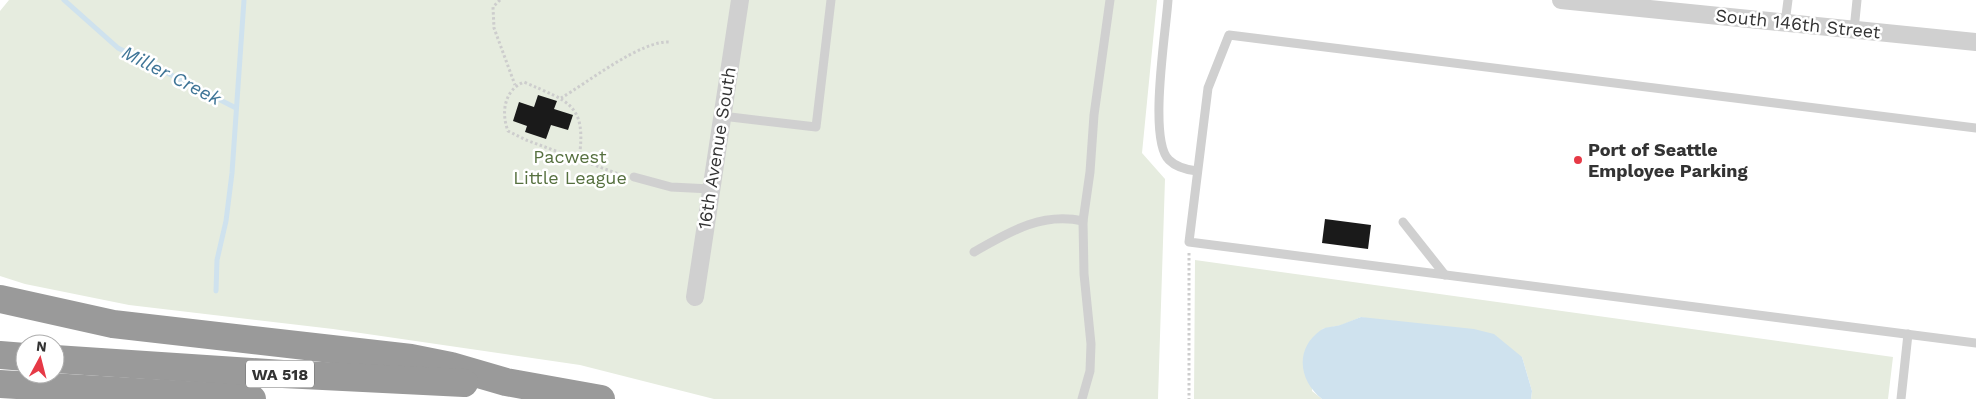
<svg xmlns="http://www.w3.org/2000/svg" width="1976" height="399" font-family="'Work Sans',sans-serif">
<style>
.green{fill:#e6ecdf}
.water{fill:#cfe2ee}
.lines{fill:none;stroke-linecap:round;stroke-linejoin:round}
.stream{stroke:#cfe2ee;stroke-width:5}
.building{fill:#1a1a1a}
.path{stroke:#cdcdcd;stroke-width:3;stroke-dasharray:2.5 2.5;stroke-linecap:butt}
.service{stroke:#d0d0d0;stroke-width:9}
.minor{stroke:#d0d0d0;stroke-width:18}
.motorway{stroke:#9a9a9a;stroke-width:28}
.poi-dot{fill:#e63946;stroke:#fff;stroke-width:2}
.labels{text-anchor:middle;stroke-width:5;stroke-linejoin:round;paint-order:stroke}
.shield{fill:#fff;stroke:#707070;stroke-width:1}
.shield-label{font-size:16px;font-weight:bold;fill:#333}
.street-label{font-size:18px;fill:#333;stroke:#fff}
.poi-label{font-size:18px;font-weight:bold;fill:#333;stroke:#fff;text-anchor:start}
.park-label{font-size:18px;fill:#56703f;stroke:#fff}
.water-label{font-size:19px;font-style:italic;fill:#3f7597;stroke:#fff}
</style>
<rect width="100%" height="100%" fill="#fff"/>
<g class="green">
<path d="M9 0H1157L1142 153 1165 179 1158 399H714L580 365 333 329 129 305 25 284 0 276V11Z"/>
<path d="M1195 260 1893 357 1888 399H1531L1532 391 1522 357 1361 317 1342 325 1322 329 1312 391 1322 399H1194Z"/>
</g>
<path class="water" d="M1361 317 1474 329 1494 334 1522 357 1532 391 1531 399H1322C1299 381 1294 349 1321 330 1326 326 1336 327 1343 324 1349 322 1355 319 1361 317Z"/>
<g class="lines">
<g class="stream">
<path d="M64 0 118 48 236 108"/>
<path d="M216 291 217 260 226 221 232 173 244 0"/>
</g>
</g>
<g class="building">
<path d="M538 95 557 101 554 109 573 115 568 130 551 125 546 139 525 132 527 126 513 121 519 102 534 107Z"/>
<path d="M1325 219 1371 225 1368 249 1322 243Z"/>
</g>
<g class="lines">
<g class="path">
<path d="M500 0 493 7 494 28 515 85"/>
<path d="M561 98C587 83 641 40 670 42"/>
<path d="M579 159C587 104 569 102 524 82 504 90 501 113 508 131L526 140 624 176"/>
<path d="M1189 253V399"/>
</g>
<g class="service">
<path d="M1168 0C1166 31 1148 140 1169 160 1176 167 1188 170 1197 171"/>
<path d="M1785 23 1788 0"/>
<path d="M1854 30 1857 0"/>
<path d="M722 116 816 127 831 0"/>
<path d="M1976 128 1229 35 1208 88 1189 242 1976 343"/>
<path d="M634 177 671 187 711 189"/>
<path d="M1403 222 1445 275"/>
<path d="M974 252C1009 232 1041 212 1083 221"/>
<path d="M1082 399 1090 371 1091 344 1084 274 1083 221 1090 172 1094 115 1110 0"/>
<path d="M1901 399 1908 334"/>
</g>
<g class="minor">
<path d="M1561 0 1976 42"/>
<path d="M695 297 740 0"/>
</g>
<g class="motorway">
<path d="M0 299 113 324 411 358 451 366 506 382 601 399"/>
<path d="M0 355 25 357"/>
<path d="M55 359 283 374 464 383"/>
<path d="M0 384 252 399"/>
</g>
</g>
<circle class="poi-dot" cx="1578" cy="160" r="5"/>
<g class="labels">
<rect class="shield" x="246" y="360.5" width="68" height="27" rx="4"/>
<g class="shield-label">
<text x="280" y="380">WA 518</text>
</g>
<g class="street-label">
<text transform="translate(1798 24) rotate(6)" y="6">South 146th Street</text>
<text transform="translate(717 148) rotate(-81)" y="6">16th Avenue South</text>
</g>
<g class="poi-label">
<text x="1588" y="156">Port of Seattle<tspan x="1588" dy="21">Employee Parking</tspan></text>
</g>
<g class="park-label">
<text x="570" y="163">Pacwest<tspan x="570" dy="21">Little League</tspan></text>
</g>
<g class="water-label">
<text transform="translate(172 75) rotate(27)" y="7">Miller Creek</text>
</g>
</g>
<g transform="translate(40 359) rotate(7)"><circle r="24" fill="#ffffff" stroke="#adadad"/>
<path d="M0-4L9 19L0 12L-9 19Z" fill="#e63946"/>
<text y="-8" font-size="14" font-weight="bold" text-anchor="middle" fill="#333333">N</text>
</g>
</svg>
